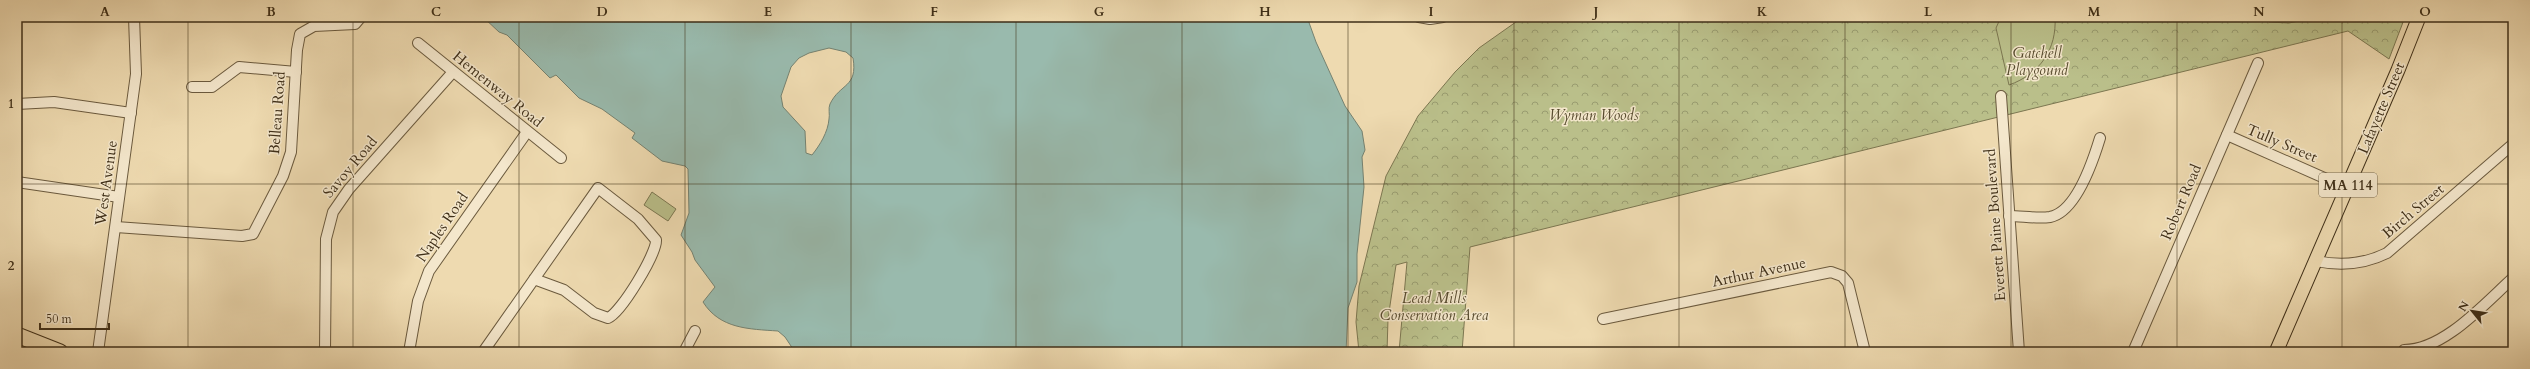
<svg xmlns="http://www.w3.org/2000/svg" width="2530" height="369" font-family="Cardo,serif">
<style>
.park{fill:url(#park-crowns);stroke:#7c7751}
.pitch{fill:#babf8a;stroke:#7c7751}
.water{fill:#99baad;stroke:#758271;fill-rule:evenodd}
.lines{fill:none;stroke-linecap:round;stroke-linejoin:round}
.minor-casing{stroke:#6b5a3e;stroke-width:12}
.major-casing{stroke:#3f2f18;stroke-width:15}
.highway-casing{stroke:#3f2f18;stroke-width:17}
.minor{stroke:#f4e7cc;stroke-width:10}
.major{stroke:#eedab0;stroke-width:13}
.highway{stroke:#eedab0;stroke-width:15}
.grid{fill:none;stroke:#3f2f18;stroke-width:1;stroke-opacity:0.55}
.labels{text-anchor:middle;stroke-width:3;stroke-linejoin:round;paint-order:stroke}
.shield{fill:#f4e7cc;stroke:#75664e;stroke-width:1}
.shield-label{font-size:14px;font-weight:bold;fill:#3f2f18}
.park-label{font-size:15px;font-style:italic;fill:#584c2f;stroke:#f4e7cc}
.street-label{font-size:15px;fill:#3f2f18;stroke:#f4e7cc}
.neatline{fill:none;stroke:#3f2f18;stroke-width:1.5}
.grid-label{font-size:13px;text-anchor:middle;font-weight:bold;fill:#3f2f18}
</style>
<defs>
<pattern id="park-crowns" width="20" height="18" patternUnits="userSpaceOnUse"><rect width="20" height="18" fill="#babf8a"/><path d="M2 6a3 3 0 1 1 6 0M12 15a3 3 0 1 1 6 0" fill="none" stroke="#999c70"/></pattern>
</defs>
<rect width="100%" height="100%" fill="#eedab0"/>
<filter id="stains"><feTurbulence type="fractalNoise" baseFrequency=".005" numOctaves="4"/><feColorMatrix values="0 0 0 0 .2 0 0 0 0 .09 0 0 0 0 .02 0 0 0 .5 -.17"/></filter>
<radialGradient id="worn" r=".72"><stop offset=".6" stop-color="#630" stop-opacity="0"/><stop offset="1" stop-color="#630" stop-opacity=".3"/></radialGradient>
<path class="park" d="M1523 17H2405L2389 59 2348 31 1470 247 1462 352H1399L1407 262 1396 265 1388 319 1387 352H1359L1356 322 1359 286 1386 176 1418 116 1455 72 1479 48Z"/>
<g class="pitch">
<path d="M2004 17H2055C2057 49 2040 74 2009 85L1996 28 2000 19Z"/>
<path d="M2269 17H2319L2289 23 2269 22Z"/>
<path d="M652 192 676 209 668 221 644 205Z"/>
</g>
<path class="water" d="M483 17H1307L1316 42 1345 106 1362 131 1365 150 1362 157 1364 187 1357 254V282L1348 308 1346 352H795L785 337 778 331C749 329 720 329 703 302L715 287 695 260 692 252 681 235 689 213 688 169 685 166 662 161 632 138 635 133 602 109 579 98 556 75 550 78 507 35 499 32ZM829 48 846 52 853 58C858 88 840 83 830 104 828 108 830 115 829 119 828 132 820 145 812 155L806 153 805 131 783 107 781 96 791 67 799 58 809 53Z"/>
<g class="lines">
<defs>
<g id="minor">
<path d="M1419 17 1430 19 1443 17"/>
<path d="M418 43 561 158"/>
<path d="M192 87H212L239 67 296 72"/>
<path d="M2001 96 2019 352"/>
<path d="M17 104 54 102 131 113"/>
<path d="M2227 135 2347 188"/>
<path d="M17 182 119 197"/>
<path d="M2009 216C2022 216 2037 219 2050 217 2076 212 2093 161 2100 138"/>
<path d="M116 227 242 236 253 234 283 176 291 152 297 50 300 34 314 26 355 24 361 17"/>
<path d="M2316 261C2340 266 2365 264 2387 253L2513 144"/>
<path d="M1603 319 1831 272 1842 276 1848 283 1865 352"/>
<path d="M2404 350C2444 350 2484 304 2513 278"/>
<path d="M98 352 136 74 134 17"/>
<path d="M325 352 326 239 333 212 349 189 452 73"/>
<path d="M409 352 418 301 429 271 527 132"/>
<path d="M483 352 598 188 638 219 656 240C657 253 621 313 608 318L594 313 564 290 534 279"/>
<path d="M684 352 695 331"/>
<path d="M2133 352 2258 63"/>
</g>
<path id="major" d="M2276 352 2398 70 2419 17"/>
<path id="highway" d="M17 335 60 352"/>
</defs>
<use href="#minor" class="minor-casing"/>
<use href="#major" class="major-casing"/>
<use href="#highway" class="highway-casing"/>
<use href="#minor" class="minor"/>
<use href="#major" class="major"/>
<use href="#highway" class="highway"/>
</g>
<path class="grid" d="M188 17V352M353 17V352M519 17V352M685 17V352M851 17V352M1016 17V352M1182 17V352M1348 17V352M1514 17V352M1679 17V352M1845 17V352M2011 17V352M2177 17V352M2342 17V352M17 184H2513"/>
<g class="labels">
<rect class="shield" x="2319" y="173" width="58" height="24" rx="3"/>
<g class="shield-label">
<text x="2348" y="190">MA 114</text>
</g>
<g class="park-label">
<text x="2037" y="58">Gatchell<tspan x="2037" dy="17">Playgound</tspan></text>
<text x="1594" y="120">Wyman Woods</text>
<text x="1434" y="303">Lead Mills<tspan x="1434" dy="17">Conservation Area</tspan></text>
</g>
<g class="street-label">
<text transform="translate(498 89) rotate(39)" y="5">Hemenway Road</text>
<text transform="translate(2381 108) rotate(-67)" y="5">Lafayette Street</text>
<text transform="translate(277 113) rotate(-86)" y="5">Belleau Road</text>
<text transform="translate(2282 143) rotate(23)" y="5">Tully Street</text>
<text transform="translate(350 167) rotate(-50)" y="5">Savoy Road</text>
<text transform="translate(106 183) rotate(-82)" y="5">West Avenue</text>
<text transform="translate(2181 202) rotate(-67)" y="5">Robert Road</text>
<text transform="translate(2413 211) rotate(-40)" y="5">Birch Street</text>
<text transform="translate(1995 225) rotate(-94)" y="5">Everett Paine Boulevard</text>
<text transform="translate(442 227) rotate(-56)" y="5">Naples Road</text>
<text transform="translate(1759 272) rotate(-12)" y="5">Arthur Avenue</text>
</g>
</g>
<rect width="2530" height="369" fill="none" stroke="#eedab0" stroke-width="44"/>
<g transform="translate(2472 311) rotate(300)" stroke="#f4e7cc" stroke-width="3" paint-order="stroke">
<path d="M0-3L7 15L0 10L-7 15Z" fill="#3f2f18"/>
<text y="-6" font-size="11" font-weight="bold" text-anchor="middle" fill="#3f2f18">N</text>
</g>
<path d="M40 323v6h69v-6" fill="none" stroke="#3f2f18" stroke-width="2"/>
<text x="46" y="323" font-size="12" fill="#3f2f18" stroke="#f4e7cc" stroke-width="3" paint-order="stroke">50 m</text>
<rect x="22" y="22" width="2486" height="325" class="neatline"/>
<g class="grid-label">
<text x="105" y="16">A</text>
<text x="271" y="16">B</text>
<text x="436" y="16">C</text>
<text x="602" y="16">D</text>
<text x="768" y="16">E</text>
<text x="934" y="16">F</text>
<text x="1099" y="16">G</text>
<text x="1265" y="16">H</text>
<text x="1431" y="16">I</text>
<text x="1596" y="16">J</text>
<text x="1762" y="16">K</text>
<text x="1928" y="16">L</text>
<text x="2094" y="16">M</text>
<text x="2259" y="16">N</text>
<text x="2425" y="16">O</text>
<text x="11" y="108">1</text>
<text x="11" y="270">2</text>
</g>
<rect width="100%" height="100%" filter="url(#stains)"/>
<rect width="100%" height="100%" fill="url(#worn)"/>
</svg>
